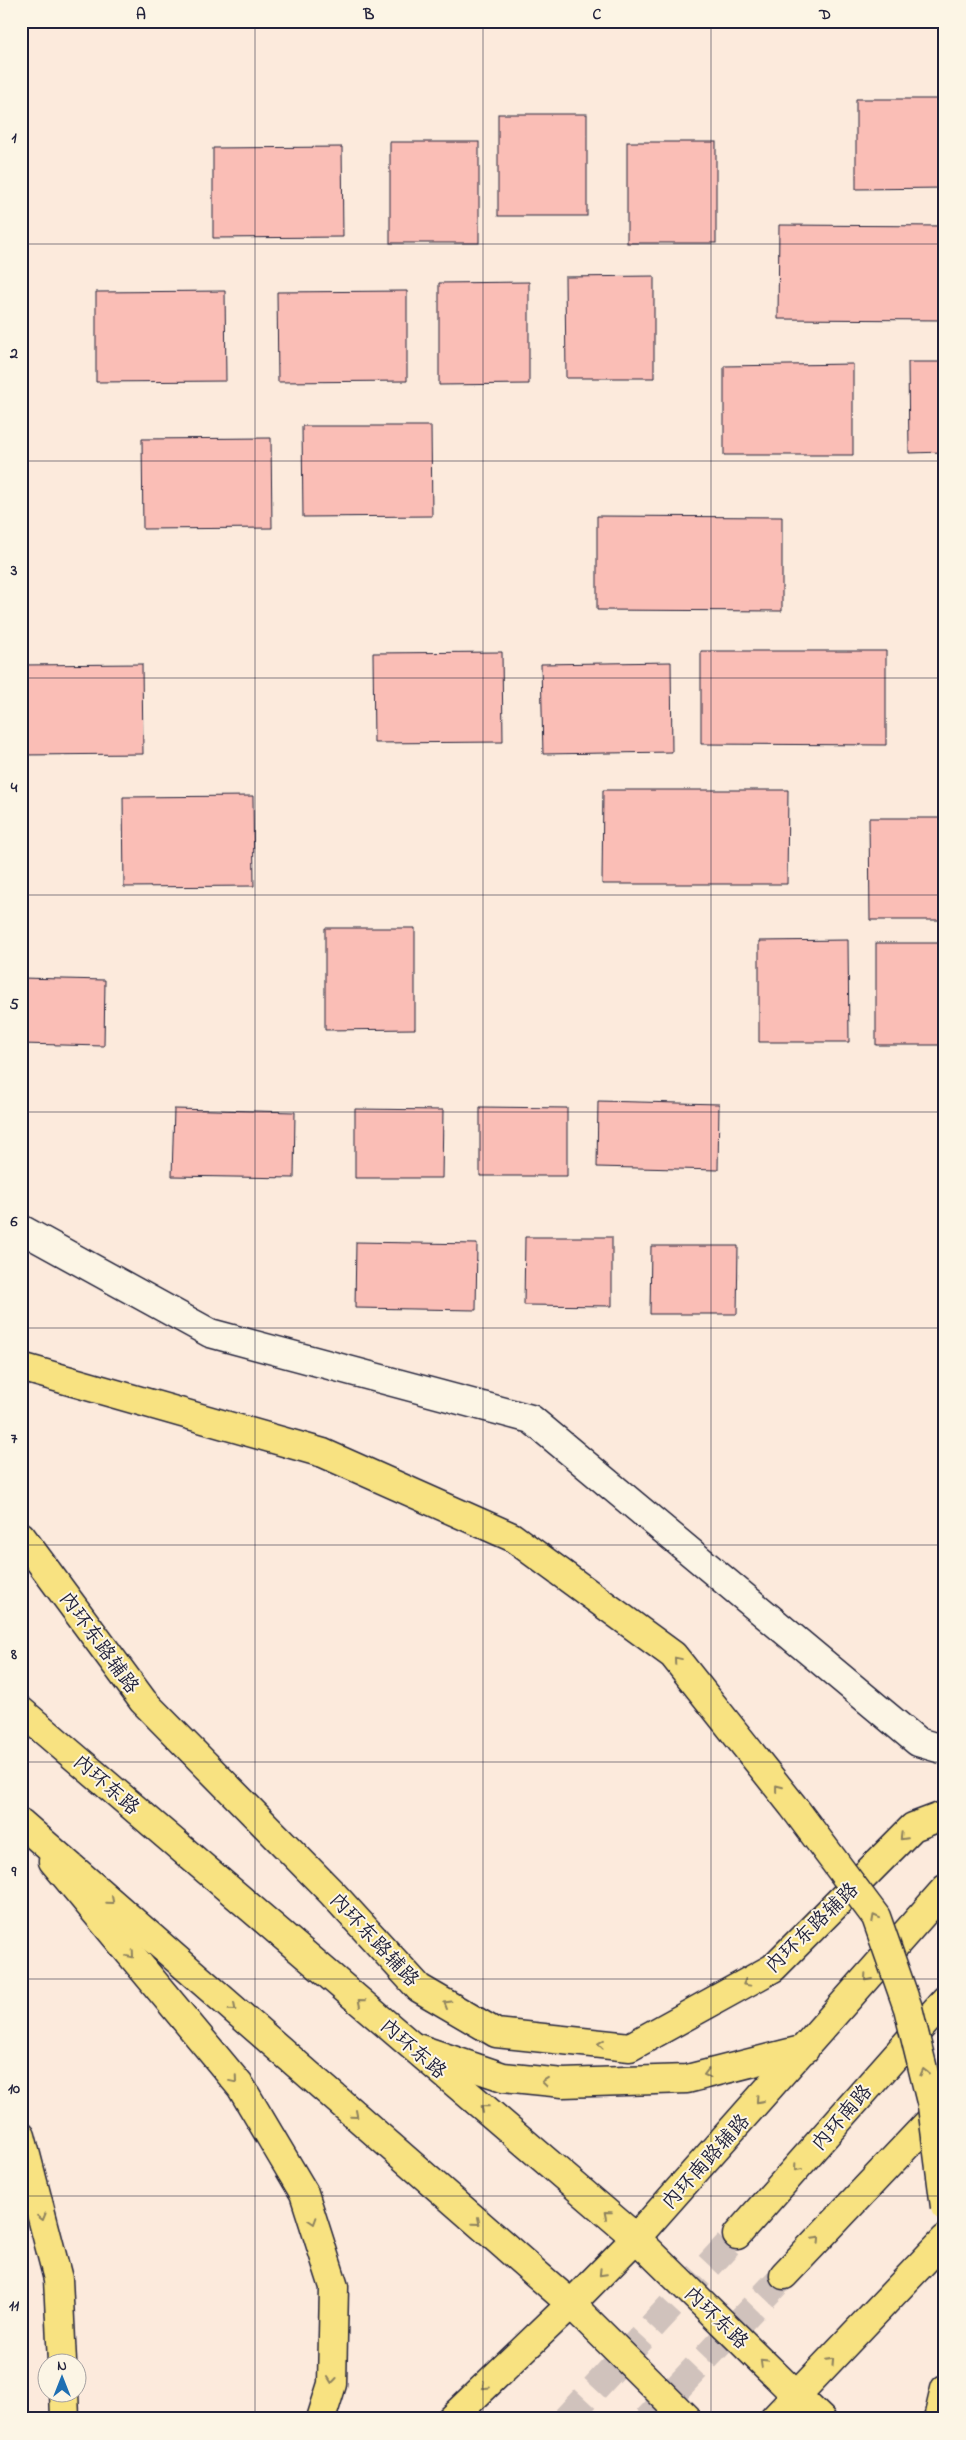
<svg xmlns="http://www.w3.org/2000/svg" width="966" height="2440" font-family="'Indie Flower','LXGW WenKai TC',sans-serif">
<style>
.building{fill:#fabeb6;stroke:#22223b}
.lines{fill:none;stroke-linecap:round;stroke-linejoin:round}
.highway-tunnel{stroke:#d0c2bc;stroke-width:28;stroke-dasharray:28 14;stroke-linecap:butt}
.street-casing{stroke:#22223b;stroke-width:31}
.primary-casing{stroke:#22223b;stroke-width:31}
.highway-casing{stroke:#22223b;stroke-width:31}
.street{stroke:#fcf5e5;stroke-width:28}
.primary{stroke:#f8e281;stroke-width:28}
.highway{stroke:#f8e281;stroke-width:28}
.highway-bridge-casing{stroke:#22223b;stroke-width:31;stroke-linecap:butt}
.highway-bridge{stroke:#f8e281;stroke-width:28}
.oneway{stroke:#8d825e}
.grid{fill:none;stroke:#22223b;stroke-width:1;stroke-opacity:0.55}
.labels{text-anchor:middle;stroke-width:4;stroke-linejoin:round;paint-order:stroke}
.street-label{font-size:20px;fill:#22223b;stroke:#fcf5e5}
.neatline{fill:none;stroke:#22223b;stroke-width:2}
.grid-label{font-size:16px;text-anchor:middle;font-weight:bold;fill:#22223b}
</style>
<rect width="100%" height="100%" fill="#fceadc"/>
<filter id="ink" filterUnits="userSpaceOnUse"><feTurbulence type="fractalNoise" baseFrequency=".02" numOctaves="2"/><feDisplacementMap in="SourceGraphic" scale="10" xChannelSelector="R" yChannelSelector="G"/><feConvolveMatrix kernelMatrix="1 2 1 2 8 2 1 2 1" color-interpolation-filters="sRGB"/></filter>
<g filter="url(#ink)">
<g class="building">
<path d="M856 99H945V188L856 189Z"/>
<rect x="498" y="114" width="89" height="102"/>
<rect x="390" y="142" width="89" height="101"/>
<rect x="627" y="142" width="89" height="101"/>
<path d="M342 147 343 237 213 238V148Z"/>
<path d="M779 225 945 226V320L778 319Z"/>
<path d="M654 276V378H566L565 277Z"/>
<path d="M529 282V384L439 385V283Z"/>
<path d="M225 291 226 381 96 382V292Z"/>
<path d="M407 291V381L278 382 277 292Z"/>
<path d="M908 362H945V452L909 453Z"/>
<path d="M853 364V455H724V366Z"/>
<path d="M302 426H431L432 516 303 517Z"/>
<path d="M271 438 272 528 143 529 142 439Z"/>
<path d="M597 516 782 517V611L597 610Z"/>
<path d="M701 651H886V745L701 744Z"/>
<path d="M502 652 503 742 374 743 373 653Z"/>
<path d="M671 662 672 752 543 754 541 664Z"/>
<path d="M142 664 143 754 21 755V665Z"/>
<path d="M603 790H788L787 884H602Z"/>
<path d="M253 796 254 886 124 887 123 797Z"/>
<path d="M869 818H945V920H870Z"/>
<path d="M325 928H415V1029L325 1030Z"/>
<path d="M848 940 849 1042H759V941Z"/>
<rect x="876" y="943" width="69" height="102"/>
<path d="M21 978 105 980 104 1046 21 1044Z"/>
<path d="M598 1101 719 1104 718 1170 597 1167Z"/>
<path d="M480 1107 567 1108V1176H480Z"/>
<path d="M174 1109 295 1112 294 1178 172 1176Z"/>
<path d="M355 1109 443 1110 442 1178H355Z"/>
<path d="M525 1237H612V1306L524 1305Z"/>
<path d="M356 1242 477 1244 476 1310 355 1308Z"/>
<path d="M651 1246H738L737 1314H650Z"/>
</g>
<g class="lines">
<g class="highway-tunnel">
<path d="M566 2419 737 2235"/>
<path d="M648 2419 784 2275"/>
</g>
<defs>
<path id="street" d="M21 1229 210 1333 531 1419 918 1742 945 1750"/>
<g id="primary">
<path d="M21 1536 143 1701 333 1894 419 1988 496 2033 630 2047 773 1968 913 1827 945 1815"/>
<path d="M53 1861 241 2087 304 2193 334 2287 332 2384 321 2419"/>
<path d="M414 2047 503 2077 563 2083 687 2079 805 2049"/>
<path d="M797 2396 821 2419"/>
<path d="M451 2419 571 2304 636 2238 945 1889"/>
<path d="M774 2419 945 2239"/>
</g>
<g id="highway">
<path d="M21 1711 636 2238 797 2396"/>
<path d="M21 1823 571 2304 687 2419"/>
<path d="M21 2136 58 2279 62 2362"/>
<path d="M737 2235 945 2000"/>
<path d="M784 2275 945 2105"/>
<path d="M64 2392 65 2419"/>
<path d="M938 2419 945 2389"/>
</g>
</defs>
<use href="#street" class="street-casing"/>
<use href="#primary" class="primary-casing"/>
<use href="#highway" class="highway-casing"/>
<use href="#street" class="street"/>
<use href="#primary" class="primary"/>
<use href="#highway" class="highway"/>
<defs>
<path id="highway-bridge" d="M21 1367 323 1453 512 1537 673 1655 793 1806 876 1917 908 2008 932 2106 945 2207"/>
</defs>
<use href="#highway-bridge" class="highway-bridge-casing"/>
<use href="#highway-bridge" class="highway-bridge"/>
</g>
<defs><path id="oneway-chevron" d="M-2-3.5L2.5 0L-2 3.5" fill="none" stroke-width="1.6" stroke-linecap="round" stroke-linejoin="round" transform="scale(1.25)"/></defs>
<g class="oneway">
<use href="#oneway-chevron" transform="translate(677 1660) rotate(-130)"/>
<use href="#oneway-chevron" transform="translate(778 1788) rotate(-128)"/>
<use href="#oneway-chevron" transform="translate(903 1837) rotate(135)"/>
<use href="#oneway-chevron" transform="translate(111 1901) rotate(41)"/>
<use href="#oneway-chevron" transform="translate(875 1918) rotate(-118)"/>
<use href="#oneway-chevron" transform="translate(131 1955) rotate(50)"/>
<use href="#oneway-chevron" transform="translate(867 1978) rotate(131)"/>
<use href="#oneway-chevron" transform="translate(746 1983) rotate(151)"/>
<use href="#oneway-chevron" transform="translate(361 2002) rotate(-139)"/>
<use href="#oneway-chevron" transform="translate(447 2004) rotate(-150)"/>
<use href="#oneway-chevron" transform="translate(233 2008) rotate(41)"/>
<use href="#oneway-chevron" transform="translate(601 2044) rotate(-174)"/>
<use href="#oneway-chevron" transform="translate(924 2072) rotate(-104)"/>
<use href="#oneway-chevron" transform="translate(707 2074) rotate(166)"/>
<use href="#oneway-chevron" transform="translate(234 2080) rotate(50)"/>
<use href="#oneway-chevron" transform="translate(545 2082) rotate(-174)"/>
<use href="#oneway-chevron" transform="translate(759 2100) rotate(132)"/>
<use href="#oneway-chevron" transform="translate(484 2108) rotate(-139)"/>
<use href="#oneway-chevron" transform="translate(355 2115) rotate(41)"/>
<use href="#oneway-chevron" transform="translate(797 2168) rotate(131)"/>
<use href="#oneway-chevron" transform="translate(607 2214) rotate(-139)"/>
<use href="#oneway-chevron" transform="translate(42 2217) rotate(75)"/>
<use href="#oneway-chevron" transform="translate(313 2221) rotate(72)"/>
<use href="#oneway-chevron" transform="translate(477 2222) rotate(41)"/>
<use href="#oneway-chevron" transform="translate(817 2239) rotate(-47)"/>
<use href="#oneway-chevron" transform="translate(602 2273) rotate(134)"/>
<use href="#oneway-chevron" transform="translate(831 2361) rotate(-47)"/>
<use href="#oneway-chevron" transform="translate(763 2362) rotate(-136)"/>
<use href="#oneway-chevron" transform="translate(332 2380) rotate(96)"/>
<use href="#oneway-chevron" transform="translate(485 2386) rotate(136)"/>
</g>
</g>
<path class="grid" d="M255 21V2419M483 21V2419M711 21V2419M21 244H945M21 461H945M21 678H945M21 895H945M21 1112H945M21 1328H945M21 1545H945M21 1762H945M21 1979H945M21 2196H945"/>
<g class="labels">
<g class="street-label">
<text transform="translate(100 1642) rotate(54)" y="7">内环东路辅路</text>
<text transform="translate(107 1784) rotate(41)" y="7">内环东路</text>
<text transform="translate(811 1927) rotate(-44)" y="7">内环东路辅路</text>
<text transform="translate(375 1939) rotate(47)" y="7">内环东路辅路</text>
<text transform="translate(414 2048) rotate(41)" y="7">内环东路</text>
<text transform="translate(841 2117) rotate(-49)" y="7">内环南路</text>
<text transform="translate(705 2161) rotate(-48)" y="7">内环南路辅路</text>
<text transform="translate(717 2317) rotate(44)" y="7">内环东路</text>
</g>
</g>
<rect width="966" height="2440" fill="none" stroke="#fcf5e5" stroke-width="55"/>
<g transform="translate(62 2378)"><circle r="24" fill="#fcf5e5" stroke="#a5a1a1"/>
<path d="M0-4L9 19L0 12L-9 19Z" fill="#1f6fb2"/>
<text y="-8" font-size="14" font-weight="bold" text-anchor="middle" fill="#22223b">N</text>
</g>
<rect x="28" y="28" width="910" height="2384" class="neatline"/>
<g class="grid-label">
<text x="141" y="19">A</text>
<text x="369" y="19">B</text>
<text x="597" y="19">C</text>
<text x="825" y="19">D</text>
<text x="14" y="142">1</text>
<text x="14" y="358">2</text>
<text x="14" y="575">3</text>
<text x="14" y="792">4</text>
<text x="14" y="1009">5</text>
<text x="14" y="1226">6</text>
<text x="14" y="1443">7</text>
<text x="14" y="1659">8</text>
<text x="14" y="1876">9</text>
<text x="14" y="2093">10</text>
<text x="14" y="2310">11</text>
</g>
</svg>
